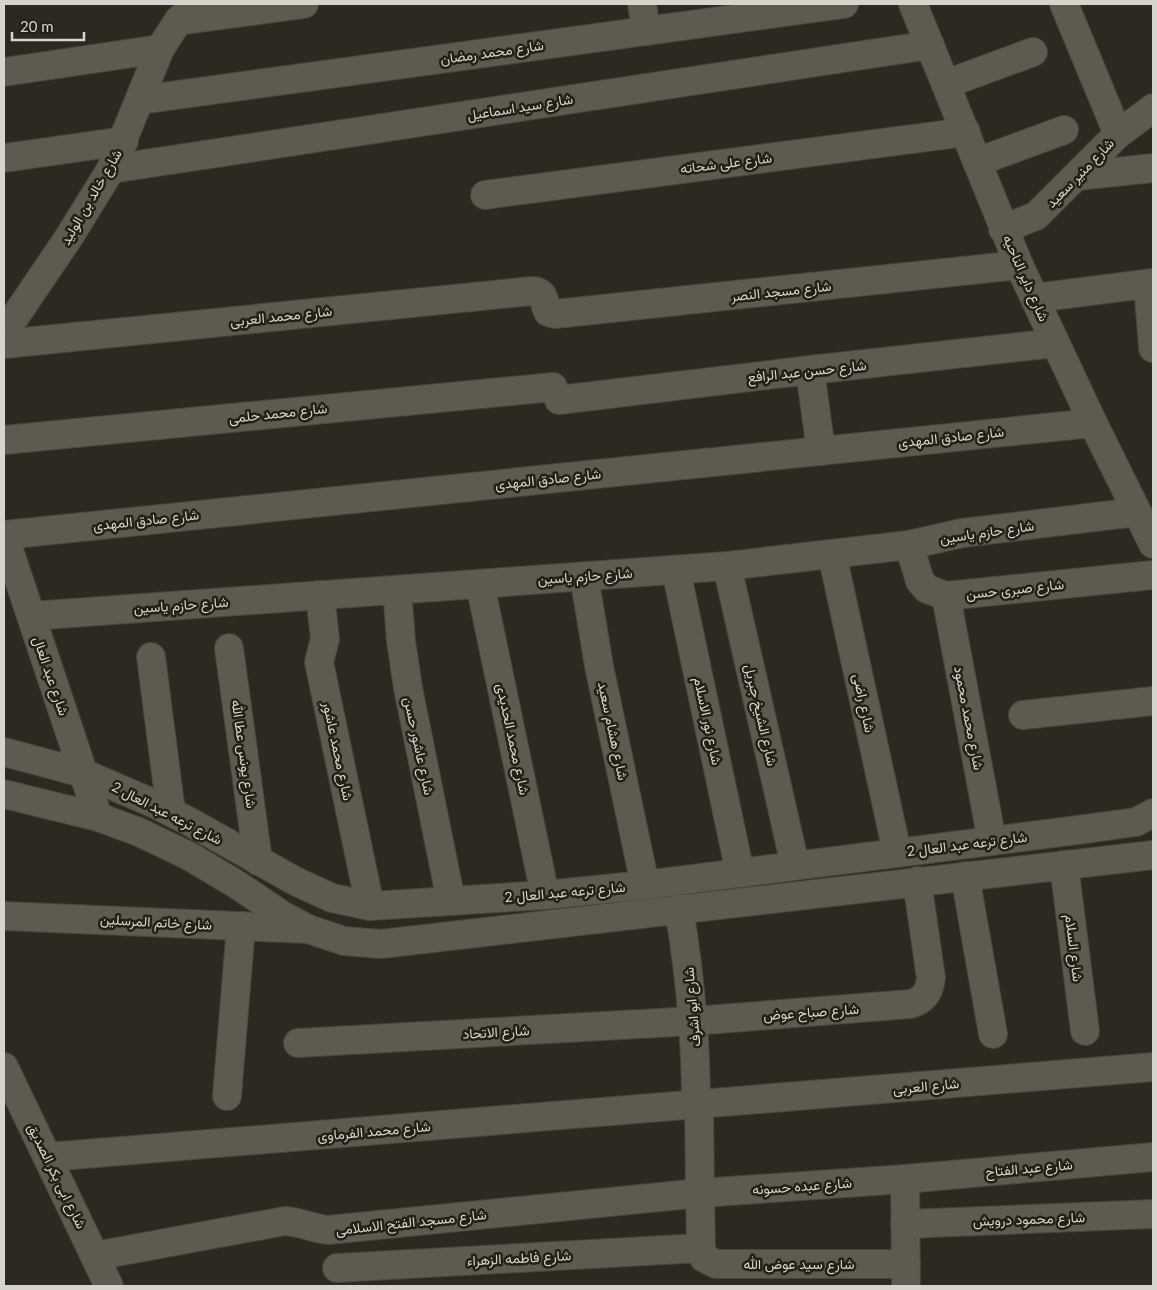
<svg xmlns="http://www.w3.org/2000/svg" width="1157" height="1290" font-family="Lato,Vazirmatn,sans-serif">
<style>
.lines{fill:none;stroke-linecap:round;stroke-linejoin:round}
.minor-casing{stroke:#47453c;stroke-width:30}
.tertiary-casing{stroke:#47453c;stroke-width:30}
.minor{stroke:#5d5b4f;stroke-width:28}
.tertiary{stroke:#5d5b4f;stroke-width:28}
.labels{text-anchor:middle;stroke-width:5;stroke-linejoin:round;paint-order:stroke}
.street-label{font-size:14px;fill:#d5d4cd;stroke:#232016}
</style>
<rect width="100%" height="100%" fill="#2c2a20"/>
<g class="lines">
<defs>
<g id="minor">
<path d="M642 4 646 31"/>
<path d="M913 4 1019 265 1093 423 1153 544"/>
<path d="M1064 4 1118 134"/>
<path d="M178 21 304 4"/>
<path d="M4 72 160 49"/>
<path d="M946 84 1033 52"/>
<path d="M140 100 844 4"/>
<path d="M4 158 124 141"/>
<path d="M977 162 1064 130"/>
<path d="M111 169 930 45"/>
<path d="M1077 176 1153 168"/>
<path d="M485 195 966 132"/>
<path d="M1003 229 1036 216 1118 134 1153 108"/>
<path d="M1148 284 1153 348"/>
<path d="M1035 298 1153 283"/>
<path d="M4 333 69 237 111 169 160 49 178 21 195 4"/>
<path d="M4 344 532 291C546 291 543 302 548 312L555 314 1019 265"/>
<path d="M810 370 821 451"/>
<path d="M559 400 810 370 1055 343"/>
<path d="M4 440 553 387"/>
<path d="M4 535 1093 423"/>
<path d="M4 535 98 817"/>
<path d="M909 545 920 581 927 589 946 596 1153 575"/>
<path d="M832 554 897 852"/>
<path d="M727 566 795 865"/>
<path d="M676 570 740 873"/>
<path d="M584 576 599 666 645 885"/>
<path d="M480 584 545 895"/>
<path d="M397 590 401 641 408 688 451 901"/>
<path d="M320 595 325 639 319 662 370 906"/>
<path d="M946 596 992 841"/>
<path d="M31 616 727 566 909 545 962 533 1137 512"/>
<path d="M229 648 258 861"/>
<path d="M151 657 171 812"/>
<path d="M1023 715 1153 701"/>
<path d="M1064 865 1085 1031"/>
<path d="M965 876 993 1034"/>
<path d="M679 909C690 975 696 1039 696 1106"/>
<path d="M4 916 308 929"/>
<path d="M298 1043 694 1021 910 1004C924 1000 929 993 931 978L917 881"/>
<path d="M4 1067 109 1286"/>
<path d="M227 1096 241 926"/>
<path d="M699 1104 700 1193 701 1248 704 1258 716 1264H906"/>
<path d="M48 1157 1153 1067"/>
<path d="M905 1179 906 1286"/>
<path d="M905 1224 1153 1214"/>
<path d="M95 1256 285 1221C300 1222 313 1228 328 1230L700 1193 905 1179 1153 1157"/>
<path d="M337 1268 701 1248"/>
</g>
<g id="tertiary">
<path d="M4 752 83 773 155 804 192 823 295 881 332 898 370 906 545 895 645 885 1085 829 1136 822 1153 813"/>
<path d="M4 794 98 817 139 832 189 856 236 884 282 915 308 929 344 941 381 944 1153 855"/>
</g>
</defs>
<use href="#minor" class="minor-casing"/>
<use href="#tertiary" class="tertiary-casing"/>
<use href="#minor" class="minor"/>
<use href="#tertiary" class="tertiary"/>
</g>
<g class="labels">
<g class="street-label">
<text transform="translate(492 52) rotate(-8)" y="5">شارع محمد رمضان</text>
<text transform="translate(520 107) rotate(-9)" y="5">شارع سيد اسماعيل</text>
<text transform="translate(726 163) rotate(-7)" y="5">شارع على شحاته</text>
<text transform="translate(1080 173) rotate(-46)" y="5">شارع منير سعيد</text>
<text transform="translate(91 197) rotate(-60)" y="5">شارع خالد بن الوليد</text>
<text transform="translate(1026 278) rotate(66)" y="5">شارع داير الناحيه</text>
<text transform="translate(781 291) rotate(-6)" y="5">شارع مسجد النصر</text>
<text transform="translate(281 316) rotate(-6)" y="5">شارع محمد العربى</text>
<text transform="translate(807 371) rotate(-6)" y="5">شارع حسن عبد الرافع</text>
<text transform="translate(278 413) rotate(-6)" y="5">شارع محمد حلمى</text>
<text transform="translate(951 437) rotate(-6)" y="5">شارع صادق المهدى</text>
<text transform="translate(548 479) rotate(-6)" y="5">شارع صادق المهدى</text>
<text transform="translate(146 520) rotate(-6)" y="5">شارع صادق المهدى</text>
<text transform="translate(987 532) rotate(-8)" y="5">شارع حازم ياسين</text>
<text transform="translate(585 576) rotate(-4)" y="5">شارع حازم ياسين</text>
<text transform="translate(1015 589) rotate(-6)" y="5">شارع صبرى حسن</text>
<text transform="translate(181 605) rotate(-4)" y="5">شارع حازم ياسين</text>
<text transform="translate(51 676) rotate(71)" y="5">شارع عبد العال</text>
<text transform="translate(864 703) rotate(78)" y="5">شارع راضى</text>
<text transform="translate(761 715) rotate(77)" y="5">شارع الشيخ جبريل</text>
<text transform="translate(969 718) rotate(79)" y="5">شارع محمد محمود</text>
<text transform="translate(708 721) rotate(78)" y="5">شارع نور الاسلام</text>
<text transform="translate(613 731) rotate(78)" y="5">شارع هشام سعيد</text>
<text transform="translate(513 739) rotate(78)" y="5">شارع محمد الحديدى</text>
<text transform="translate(419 746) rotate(78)" y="5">شارع عاشور حسن</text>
<text transform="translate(338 751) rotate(78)" y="5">شارع محمد عاشور</text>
<text transform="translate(244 754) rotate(82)" y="5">شارع يونس عطا الله</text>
<text transform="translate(167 813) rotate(27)" y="5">شارع ترعه عبد العال 2</text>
<text transform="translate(967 844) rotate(-7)" y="5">شارع ترعه عبد العال 2</text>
<text transform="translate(565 892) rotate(-5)" y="5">شارع ترعه عبد العال 2</text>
<text transform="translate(156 922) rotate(3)" y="5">شارع خاتم المرسلين</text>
<text transform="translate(1074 948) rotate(83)" y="5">شارع السلام</text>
<text transform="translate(692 1007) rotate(-95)" y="5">شارع ابو اشرف</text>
<text transform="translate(811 1012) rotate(-4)" y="5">شارع صباح عوض</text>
<text transform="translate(496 1032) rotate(-3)" y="5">شارع الاتحاد</text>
<text transform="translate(926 1086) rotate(-5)" y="5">شارع العربى</text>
<text transform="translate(374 1131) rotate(-5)" y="5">شارع محمد الفرماوى</text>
<text transform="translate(1029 1168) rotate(-5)" y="5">شارع عبد الفتاح</text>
<text transform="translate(57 1176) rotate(64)" y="5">شارع ابى بكر الصديق</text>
<text transform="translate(802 1186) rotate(-4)" y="5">شارع عبده حسونه</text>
<text transform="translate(1029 1219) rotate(-2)" y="5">شارع محمود درويش</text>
<text transform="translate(411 1222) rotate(-6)" y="5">شارع مسجد الفتح الاسلامى</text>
<text transform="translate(519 1258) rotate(-3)" y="5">شارع فاطمه الزهراء</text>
<text x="799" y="1269">شارع سيد عوض الله</text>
</g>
</g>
<rect width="1157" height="1290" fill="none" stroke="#d5d4cd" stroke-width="10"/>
<path d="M12 32v8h72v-8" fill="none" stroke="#d5d4cd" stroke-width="2.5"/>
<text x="20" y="32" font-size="15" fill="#d5d4cd" stroke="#232016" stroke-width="4" paint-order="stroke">20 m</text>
</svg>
